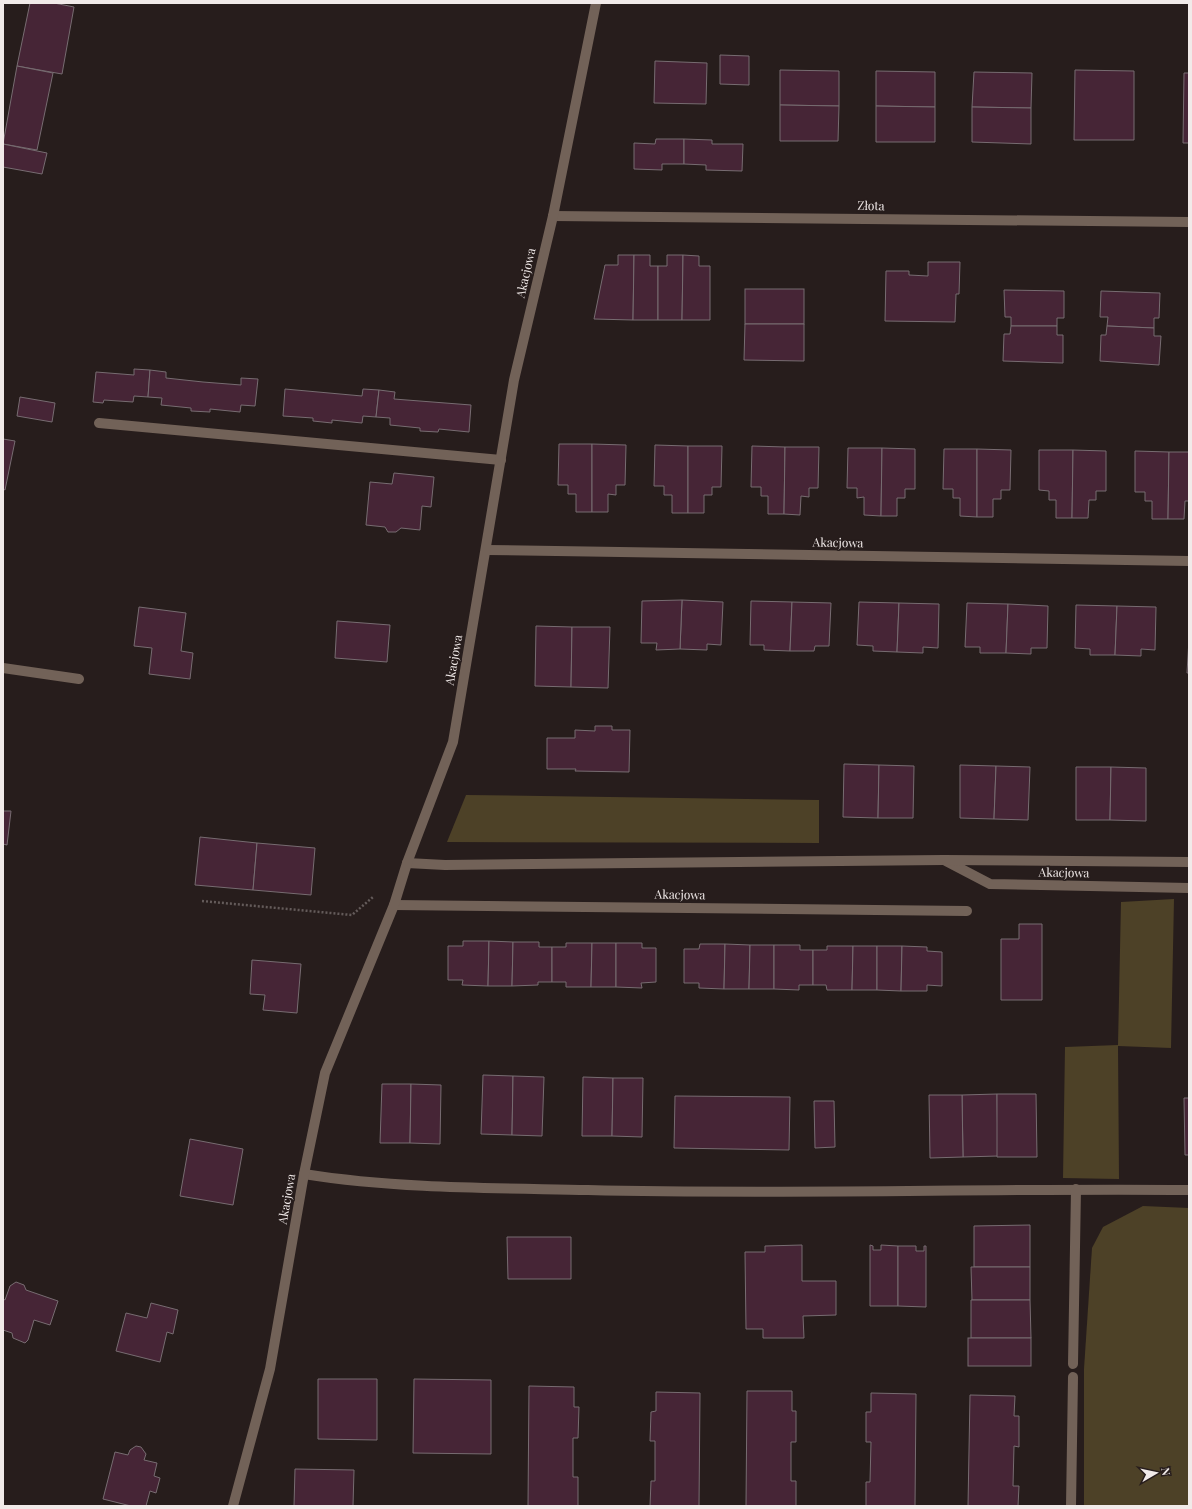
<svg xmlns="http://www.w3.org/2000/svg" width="1192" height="1509" font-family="'Playfair Display',serif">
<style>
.green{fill:#4d4127}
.building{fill:#462536;stroke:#776c71}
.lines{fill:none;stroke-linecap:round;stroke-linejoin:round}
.path{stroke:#645b5a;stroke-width:2.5;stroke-dasharray:2 2;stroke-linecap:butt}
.minor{stroke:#726258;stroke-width:10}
.labels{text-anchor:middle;stroke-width:3.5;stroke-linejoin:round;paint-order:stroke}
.street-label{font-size:12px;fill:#f1eae9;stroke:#271d1c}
</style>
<rect width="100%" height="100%" fill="#271d1c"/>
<g class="green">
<path d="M466 795 819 800V843L447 842Z"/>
<path d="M1174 899 1171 1048 1118 1046 1119 1179 1063 1178 1065 1047 1118 1045 1121 902Z"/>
<path d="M1143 1206 1189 1208V1506H1084V1369L1092 1248 1103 1227Z"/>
</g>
<g class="building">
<path d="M30 3H54L74 7 62 74 17 66Z"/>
<path d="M720 55 749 56V85L720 84Z"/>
<path d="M655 61 707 63 706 104 654 103Z"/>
<path d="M17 66 53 73 37 150 3 144Z"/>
<path d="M780 70 839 71V106L780 105Z"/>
<path d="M1075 70 1134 71V140H1074Z"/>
<path d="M876 71 935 72V107L876 106Z"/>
<path d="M974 72 1032 73 1031 108 972 107Z"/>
<path d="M1184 73H1189V143H1183Z"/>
<path d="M780 105 839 106 838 141H780Z"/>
<path d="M876 106 935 107V142H876Z"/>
<path d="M972 107 1031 108V144L972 142Z"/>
<path d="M656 139H684V164H662V170L634 169V143L655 144Z"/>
<path d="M684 139 712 140V144H743L742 171 706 170V165L684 164Z"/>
<path d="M3 144 47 153 42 174 3 167Z"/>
<path d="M618 255H634L633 320 594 319 605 265H618Z"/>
<path d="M634 255H650V266H658V320H633Z"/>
<path d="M667 255H683L682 320H658V266H667Z"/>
<path d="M683 255 699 256V266H710V320H682Z"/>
<path d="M928 262H960L959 294H956L955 322 885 321 886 271H909V275L928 276Z"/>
<rect x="745" y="289" width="59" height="35"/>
<path d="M1004 290 1064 291V318H1057V326H1011V317H1005Z"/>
<path d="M1101 291 1160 293 1159 318H1154V328L1107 326 1108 317H1100Z"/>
<path d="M745 324H804V361L744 360Z"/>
<path d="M1011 326H1057V335H1063V363L1003 361 1004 334H1010Z"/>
<path d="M1107 326 1154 328V336H1161L1159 365 1100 361 1101 335H1106Z"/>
<path d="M134 369 150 370 148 397 134 396 133 402 104 400 103 403 93 402 96 372 134 375Z"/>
<path d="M150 370 166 372V378L203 382 241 385V378L258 379 255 406 241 405 240 412 210 409V412L191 411V408L161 405 162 398 148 397Z"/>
<path d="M285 389 362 396 363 389 379 390 376 417 363 416 362 423 332 420V423L313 421V418L283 416Z"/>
<path d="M379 390 395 392 394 399 471 405 469 432 439 429 438 432 420 431V428L390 425V418L376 417Z"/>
<path d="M20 397 55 403 52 422 17 416Z"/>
<path d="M3 439 15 441 5 490 3 489Z"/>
<path d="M559 444H592V512H576V494H568V485H558Z"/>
<path d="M592 444 626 445 625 485H616V495L608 494V512H592Z"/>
<path d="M655 445 688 446V513H672V495H664V486H654Z"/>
<path d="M688 446H722L721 487H712V495H704V513H688Z"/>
<path d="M752 446 785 447 784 514H768V496H761V487H751Z"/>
<path d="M785 447H819L818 488H809V497L801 496 800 515 784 514Z"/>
<path d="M848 448H882L881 516 864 515V497L857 498V488H847Z"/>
<path d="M882 448 915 449V489H905V498H897V516H881Z"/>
<path d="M944 449H977V517L960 516V498H953V489H943Z"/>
<path d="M977 449 1011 450 1010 490H1001V499H993V517H977Z"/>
<path d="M1039 450H1073L1072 518H1056V500H1049V491L1039 490Z"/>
<path d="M1073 450 1106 451V491H1096V500H1089L1088 518H1072Z"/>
<path d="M1135 451 1169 452 1168 519H1152V501H1145V492H1135Z"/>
<path d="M1169 452H1189V501H1185L1184 519H1168Z"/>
<path d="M394 473 434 477 431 507 422 506 420 530 401 528 396 532H388L385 527 366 525 370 482 392 484Z"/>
<path d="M682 600 723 602 721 645 707 644V650L680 649Z"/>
<path d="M682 600 680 649 656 650 657 643H641L642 601Z"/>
<path d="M751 601 792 602 790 651 764 650V645H750Z"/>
<path d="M792 602 831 603 829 646H815L814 651H790Z"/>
<path d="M859 602 899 603 897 652 873 651V646L857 645Z"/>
<path d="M899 603 939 604 938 648 923 647V653L897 652Z"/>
<path d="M967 603 1008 604 1006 653H980V647H965Z"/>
<path d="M1008 604 1048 606 1047 648H1031V654L1006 653Z"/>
<path d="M1076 605 1117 606 1115 655H1090V649L1075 648Z"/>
<path d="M1117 606 1156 607 1155 650 1141 649V656L1115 655Z"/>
<path d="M139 607 186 613 181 651 193 653 190 679 149 674 152 648 134 646Z"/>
<path d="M337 621 390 625 387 662 335 658Z"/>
<path d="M536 626 572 627 571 687 535 686Z"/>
<path d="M572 627H610L608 688 571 687Z"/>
<path d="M1189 639V673H1187Z"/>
<path d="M595 726H612V730H630L629 772 575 771 576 769H547V738H575V730L595 731Z"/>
<path d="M844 764 879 765 878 818 843 817Z"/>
<path d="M879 765 914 766 913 818H878Z"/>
<path d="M960 765 996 766 994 819 960 818Z"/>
<path d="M996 766 1030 767 1028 820 994 819Z"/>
<path d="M1076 767H1111L1110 820H1076Z"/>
<path d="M1111 767 1146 768V821L1110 820Z"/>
<path d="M3 811H11L7 845 3 844Z"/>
<path d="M200 837 257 843 253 890 195 885Z"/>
<path d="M257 843 315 848 311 895 253 890Z"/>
<path d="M1019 924H1042V1000H1001V939H1019Z"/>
<path d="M463 941H489L488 986 462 985 463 980H448V946H463Z"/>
<path d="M489 941 513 942 512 986H488Z"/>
<path d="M513 942H539V947H552V982H538V985L512 986Z"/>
<path d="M566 943H592L591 987H566V982H552V947H566Z"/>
<path d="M592 943H616V987H591Z"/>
<path d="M616 943H642V948H656V982L641 983 642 988 616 987Z"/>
<path d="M700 944H725L724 989 699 988V983H684V949H699Z"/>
<path d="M725 944 750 945 749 989H724Z"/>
<path d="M750 945H774V989H749Z"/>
<path d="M774 945H800V950H813V985H799V990L774 989Z"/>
<path d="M827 946H853L852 990H827L826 985H813V950H827Z"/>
<path d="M853 946H877V990H852Z"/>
<path d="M877 946H902L901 991 877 990Z"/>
<path d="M902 946 927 947V951L942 952V986L927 985V991H901Z"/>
<path d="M252 960 301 964 297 1013 263 1010 265 995 250 994Z"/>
<path d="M483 1075 513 1076 512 1135 481 1134Z"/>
<path d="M513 1076 544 1077 542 1136 512 1135Z"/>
<path d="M583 1077 613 1078 612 1136H582Z"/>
<path d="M613 1078H643L642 1137 612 1136Z"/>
<path d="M382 1084H411L410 1143H380Z"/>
<path d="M411 1084 441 1085 440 1144 410 1143Z"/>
<path d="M997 1094 998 1156 963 1157 962 1095Z"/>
<path d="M997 1094H1036L1037 1157H997Z"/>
<path d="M929 1095H962L963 1157 930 1158Z"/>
<path d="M675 1096 790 1097 789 1150 674 1148Z"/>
<path d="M1184 1098H1189V1155H1185Z"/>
<path d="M814 1101H834L835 1147 815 1148Z"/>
<path d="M190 1139 243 1149 233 1205 180 1196Z"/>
<path d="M1030 1225V1267H974V1226Z"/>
<path d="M507 1237H571V1279H508Z"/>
<path d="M802 1245V1281H836V1315L803 1316 804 1338H763V1329H746L745 1252H765V1246Z"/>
<path d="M870 1245 873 1246V1250H881V1245L898 1246V1306H870Z"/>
<path d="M898 1246H916V1251H924V1246H926V1307L898 1306Z"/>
<path d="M971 1267H1030V1300H972Z"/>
<path d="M16 1282 24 1285 26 1290 58 1301 50 1325 34 1320 28 1340 25 1343 13 1338 12 1333 3 1330V1299L5 1300 10 1286Z"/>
<path d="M971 1300H1030L1031 1338H971Z"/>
<path d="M151 1303 178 1310 173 1334 167 1332 160 1362 116 1351 126 1313 147 1318Z"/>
<rect x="968" y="1338" width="63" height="28"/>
<path d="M318 1379H377V1440L318 1439Z"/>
<path d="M414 1379 491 1380V1454L413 1453Z"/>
<path d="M529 1386 574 1387V1407H579L578 1438H573V1477H578V1506H528Z"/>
<path d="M747 1391H792V1411H796V1442H791V1481H796V1506H746Z"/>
<path d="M656 1392 700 1393 699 1506H650L651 1481H655V1441H650L651 1412 656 1411Z"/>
<path d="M871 1393 916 1394 915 1506H866V1482H870L871 1442H866V1412H871Z"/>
<path d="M970 1395 1015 1396 1014 1416H1019V1447L1014 1446 1013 1486H1019L1018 1506H968Z"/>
<path d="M136 1446 141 1447 146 1454 144 1460 157 1463 154 1476 160 1478 156 1493 150 1491 146 1506H131L103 1499 115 1452 128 1455 130 1450Z"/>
<path d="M295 1469 354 1470 353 1506H294Z"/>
</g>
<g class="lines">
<path class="path" d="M202 901 352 915 373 897"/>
<g class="minor">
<path d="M553 216 1189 222"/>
<path d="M99 423 501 460"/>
<path d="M487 550 1189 561"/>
<path d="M3 668 79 679"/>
<path d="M946 861 990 884 1189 888"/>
<path d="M407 863 445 865 944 860 1189 862"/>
<path d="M394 905 967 911"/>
<path d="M304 1174C398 1189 493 1188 588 1190 788 1195 989 1188 1189 1190"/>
<path d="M1073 1364 1076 1189"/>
<path d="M233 1506 270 1369 304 1174 325 1073 394 905 407 863 453 742 514 380 553 216 596 3"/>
<path d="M1071 1506 1073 1377"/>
</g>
</g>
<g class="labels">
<g class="street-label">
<text transform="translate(871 206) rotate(1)" y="4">Złota</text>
<text transform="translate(526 273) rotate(-77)" y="4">Akacjowa</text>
<text transform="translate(838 543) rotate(1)" y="4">Akacjowa</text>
<text transform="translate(454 660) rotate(-80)" y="4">Akacjowa</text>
<text transform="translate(1064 873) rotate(1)" y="4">Akacjowa</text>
<text transform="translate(680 895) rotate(1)" y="4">Akacjowa</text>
<text transform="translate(287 1199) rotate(-80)" y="4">Akacjowa</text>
</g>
</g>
<rect width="1192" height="1509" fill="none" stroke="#f1eae9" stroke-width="8"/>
<g transform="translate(1156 1473) rotate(81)" stroke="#271d1c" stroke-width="3" paint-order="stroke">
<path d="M0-3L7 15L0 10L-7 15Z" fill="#f1eae9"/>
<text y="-6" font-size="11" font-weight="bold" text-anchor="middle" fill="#f1eae9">N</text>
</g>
</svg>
